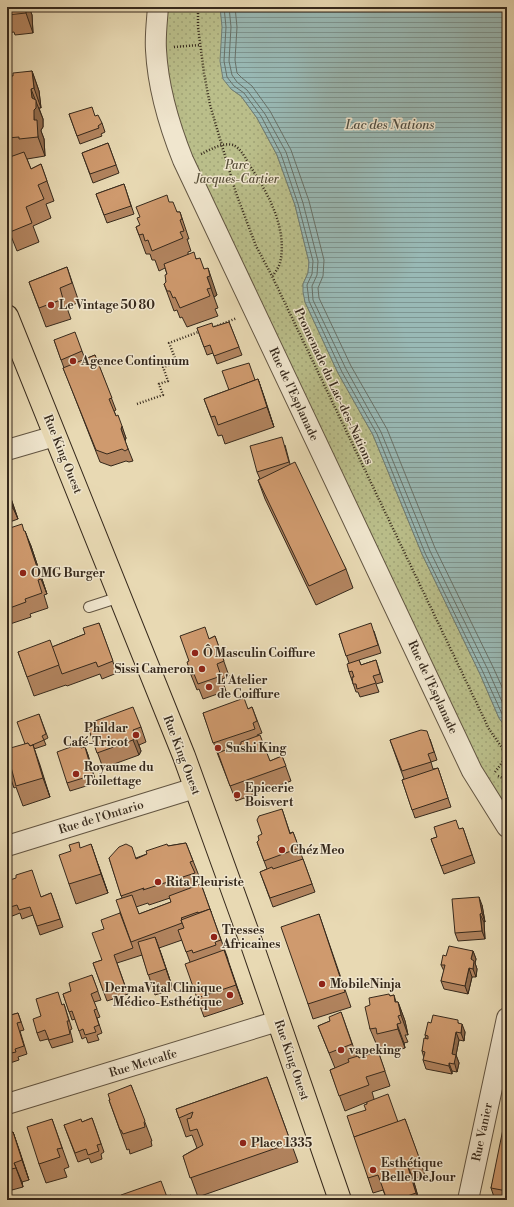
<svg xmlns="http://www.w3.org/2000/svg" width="514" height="1207" font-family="'Libre Bodoni',serif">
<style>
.grass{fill:url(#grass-dots);stroke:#787453}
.water{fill:url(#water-rules);stroke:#717f78}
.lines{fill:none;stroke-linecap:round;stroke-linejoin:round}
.shore{stroke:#687168;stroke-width:1}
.lane-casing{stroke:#625542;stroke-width:12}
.street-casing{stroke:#625542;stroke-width:22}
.primary-casing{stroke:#36291c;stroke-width:24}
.path{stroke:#36291c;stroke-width:2.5;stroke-dasharray:1 2;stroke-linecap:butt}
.lane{stroke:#f0e6ce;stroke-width:10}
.street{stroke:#f0e6ce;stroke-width:20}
.primary{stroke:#e8d9b3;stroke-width:22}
.wall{fill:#b2845f;stroke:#36291c;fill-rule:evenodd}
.shaded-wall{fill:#916c4d;stroke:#36291c}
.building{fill:#cf9a6e;stroke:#36291c}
.poi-dot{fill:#8f2418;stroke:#f0e6ce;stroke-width:1.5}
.labels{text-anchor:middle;stroke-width:3;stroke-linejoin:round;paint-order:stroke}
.park-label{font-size:12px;font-style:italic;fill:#574e38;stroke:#f0e6ce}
.poi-label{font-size:12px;font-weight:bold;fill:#36291c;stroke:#f0e6ce;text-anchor:start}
.street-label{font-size:12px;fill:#36291c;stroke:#f0e6ce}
.water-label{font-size:13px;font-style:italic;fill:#4f4d42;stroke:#f0e6ce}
</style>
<defs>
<pattern id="grass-dots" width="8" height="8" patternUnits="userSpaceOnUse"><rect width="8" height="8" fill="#babe8a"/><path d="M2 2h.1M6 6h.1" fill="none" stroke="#a0a376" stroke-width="1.8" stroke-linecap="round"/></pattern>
<pattern id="water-rules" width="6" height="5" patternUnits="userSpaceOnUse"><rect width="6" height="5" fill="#99b9b5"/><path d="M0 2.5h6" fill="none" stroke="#7e9692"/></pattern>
</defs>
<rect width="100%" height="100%" fill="#e8d9b3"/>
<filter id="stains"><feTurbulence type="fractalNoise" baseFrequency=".005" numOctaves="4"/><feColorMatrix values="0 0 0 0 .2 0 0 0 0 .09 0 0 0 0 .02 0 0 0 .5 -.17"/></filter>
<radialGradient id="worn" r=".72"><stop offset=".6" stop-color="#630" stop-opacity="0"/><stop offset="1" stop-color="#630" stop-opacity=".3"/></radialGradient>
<path class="grass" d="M158 7H220L231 89 241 96 257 118 277 155 295 205 309 262 308 273 303 284 305 302 338 373 373 435 422 554 480 674 499 718 507 729V827L176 142Z"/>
<path class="water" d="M220 7H507V729L499 718 480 674 422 554 373 435 338 373 305 302 303 292V284L308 273 309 262 295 205 277 155 257 118 241 96 231 89 223 79 220 61 222 27Z"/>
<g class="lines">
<g class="shore">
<path d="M224 7 226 27 224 61 227 77 234 86 244 93 261 116 281 154 298 204 313 261 312 274 307 285 309 301 342 372 377 434 425 553 483 672 503 716 507 722"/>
<path d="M229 7 231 27 229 61 232 75 237 82 247 90 265 114 286 152 303 203 318 261 317 275 312 286 313 300 346 369 381 432 430 551 488 670 507 713"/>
<path d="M235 7 237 27 235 60 237 73 242 78 252 86 270 111 291 150 309 201 324 260 323 276 318 288 319 298 351 366 387 429 435 548 493 667 507 698"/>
</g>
<defs>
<path id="lane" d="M89 607 120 597"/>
<g id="street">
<path d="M158 7C157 21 155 36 156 50 158 89 169 125 183 160L472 771 507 827"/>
<path d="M7 450 55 436"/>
<path d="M7 846 195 788"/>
<path d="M7 1104 278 1021"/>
<path d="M468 1200 507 1018"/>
</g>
<path id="primary" d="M7 316 184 756 249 936 340 1200"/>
</defs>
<use href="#lane" class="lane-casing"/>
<use href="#street" class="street-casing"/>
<use href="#primary" class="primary-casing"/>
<g class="path">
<path d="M198 7V27L204 73 210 105 236 193 256 246 272 276 489 729 507 755"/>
<path d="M174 47 200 45"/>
<path d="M201 154C210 150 222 142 233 145 241 148 246 159 250 166 268 193 288 229 280 263 279 267 275 272 273 276"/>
<path d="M212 328 237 318"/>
<path d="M137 404 163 395 159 384 168 381 163 367 177 363 169 343 201 331"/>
<path d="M495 772 507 756"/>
<path d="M498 776 507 780"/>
</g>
<use href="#lane" class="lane"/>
<use href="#street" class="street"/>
<use href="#primary" class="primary"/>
</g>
<g class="wall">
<path d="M7 7H29L32 15 33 33 15 35 14 32 7 33Z"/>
<path d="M32 71 39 91 41 108H39L43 119V127L41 130V131L44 139 45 156 27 159 31 169 41 164 54 201 46 204 51 218 33 226 39 242 17 251 7 226V76H13Z"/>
<path d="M69 114 95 116 102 123 105 132 101 134 102 136 80 144Z"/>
<path d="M108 143 119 173 93 183 82 153Z"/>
<path d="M124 184 134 214 107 223 96 194Z"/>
<path d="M169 202 177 212H180L189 239H187L191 251 188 252V254L197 259 204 269 217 295 214 297 218 308 215 309 218 316 187 327 182 317 180 318 177 310 174 311 164 284 166 282 167 274 165 268 159 271 155 260H152L150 254H146L136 227 140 225Z"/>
<path d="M67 267 79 302 67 308 71 319 46 327 29 282Z"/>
<path d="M229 322 242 355 217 364 213 353 207 355 197 328 214 327Z"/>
<path d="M54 340 82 351 85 359 95 355 116 410 114 411 126 438 125 441 133 461 129 462 126 461 111 466 100 462 68 380 63 368H64Z"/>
<path d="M258 379 274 427 225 444 222 435 218 436 204 399Z"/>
<path d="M285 445 290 464 346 569 353 588 316 605 265 499 258 480 260 479 257 472Z"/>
<path d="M7 487 18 519 7 523Z"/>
<path d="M24 531 31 546 47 594 44 595 48 608 30 614 31 617 7 625V534Z"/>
<path d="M99 623 117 673 102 679 100 674 67 686 66 685 34 696 18 652 52 647 85 634Z"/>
<path d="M374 631 381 653 359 660 361 665 376 660 383 682 376 684 379 692 360 697 358 692H356L349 672V663L339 634Z"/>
<path d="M215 636 229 676 222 679 226 691 203 699 199 689 197 690 191 675 189 661 209 639Z"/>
<path d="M252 707 262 733 257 735 270 761 282 756 291 781 236 801 218 755 203 713 248 709Z"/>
<path d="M39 714 48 738 44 740 46 745 34 749 50 797 23 806 16 787 14 788 7 768 25 744Z"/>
<path d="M87 724 141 727 146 742 139 745 141 751 139 755 103 768Z"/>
<path d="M430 739 437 760 431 762 433 769 438 768 451 807 415 818 402 780 404 779 390 740Z"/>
<path d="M85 747 88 755 96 783 70 791 67 783 81 748Z"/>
<path d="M282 809 290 833 293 832 315 892 273 907 260 872 267 869 257 842 259 840 262 834Z"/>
<path d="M463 828 475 863 444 874 431 839Z"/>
<path d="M186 843 199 876 196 877 199 885 201 884 228 959V960L243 1004 204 1017 197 998 190 962 182 940 159 948 173 989 155 995 142 955 117 963 128 994 107 1001 93 963 102 960 104 929 120 913 122 898 109 858H136L168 846ZM170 898 171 902 139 914 136 907 148 903 149 905Z"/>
<path d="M81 848 98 864 108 893 76 904 69 884Z"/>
<path d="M7 881 41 897 51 893 63 927 40 935 33 915 22 919 20 913 7 918Z"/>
<path d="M482 905 485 922H484L485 939 458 941 455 933Z"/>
<path d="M319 914 351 1007 313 1019 308 1004Z"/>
<path d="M473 951 476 959 475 963 477 969 476 977H472L468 994 444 989 441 981 444 971 441 965 446 956Z"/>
<path d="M92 975 101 1000 94 1002 100 1017 97 1018 102 1033 97 1035 99 1040 88 1043 86 1037 82 1039 75 1019 72 1020 63 994 71 991Z"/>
<path d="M394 995 396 1002H398L405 1021 408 1035H405L408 1042 404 1043 405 1048 384 1054 382 1047 378 1048 370 1029V1005L390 996Z"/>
<path d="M64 1004 72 1029 70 1030 73 1042 52 1048 48 1039 40 1041 37 1033 41 1016Z"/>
<path d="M7 1009 11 1015 18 1013 24 1030 20 1031 27 1054 18 1057 19 1060 7 1064Z"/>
<path d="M341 1012 357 1057 359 1058 378 1051 390 1086 372 1092 374 1099 398 1122 405 1119 425 1175 413 1179 419 1200H387L383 1190 373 1193 368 1178 366 1110 367 1104V1102L345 1111 330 1070 335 1068 318 1026 330 1021Z"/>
<path d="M431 1023H459L465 1032 464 1041 459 1040 456 1055 459 1063 457 1072 452 1071V1074L426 1069 423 1060 424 1058 422 1051 426 1039 425 1035Z"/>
<path d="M267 1077 298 1162 198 1197 183 1156 197 1148 192 1135 186 1137 176 1109Z"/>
<path d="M131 1085 152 1141H151L152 1146 130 1154 129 1149 127 1150 109 1100Z"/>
<path d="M92 1118 104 1152 101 1154 102 1159 91 1163 89 1158 78 1162 64 1125 82 1122Z"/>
<path d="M52 1119 69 1167 64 1169 67 1177 46 1183 39 1164Z"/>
<path d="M507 1130V1200H495L491 1188Z"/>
<path d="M13 1132 29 1180 22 1182 23 1187 12 1190 10 1185 7 1186V1134Z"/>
</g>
<g class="shaded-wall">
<path d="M25 7H29L32 15 33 33 26 13Z"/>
<path d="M32 71 39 91 41 108 34 88Z"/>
<path d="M31 89 43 119V127L41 130V131L44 139 45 156 38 137 34 120Z"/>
<path d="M208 268 217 295 214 297 207 277Z"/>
<path d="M258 379 265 399 274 427 267 407Z"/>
<path d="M122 426 126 438 125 441 121 429Z"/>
<path d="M7 487 18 519 13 508Z"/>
<path d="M25 531 31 546 47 594 41 579Z"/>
<path d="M133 730 141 751 139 755 133 740Z"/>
<path d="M33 745 40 765 50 797 43 778Z"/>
<path d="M85 747 88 755 96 783 93 775Z"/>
<path d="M91 844 98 864 108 893 101 874Z"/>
<path d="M479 897 482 905 485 922 482 913Z"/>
<path d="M480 914 484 922 485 939 482 931Z"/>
<path d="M155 937 162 956 173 989 166 969Z"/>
<path d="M224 950 231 970 243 1004 236 985Z"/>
<path d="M473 951 476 959 475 963 477 969 476 977 473 969 471 959Z"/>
<path d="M469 968 472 977 468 994 465 986Z"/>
<path d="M398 1002 405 1021 408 1035 401 1015Z"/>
<path d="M397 1024 404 1043 405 1048 398 1029Z"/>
<path d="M462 1024 465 1032 464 1041 461 1033Z"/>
<path d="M456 1032 459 1040 456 1055 459 1063 457 1072 452 1054Z"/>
<path d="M449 1063 452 1071V1074L449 1066Z"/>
<path d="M13 1132 20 1152 29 1180 22 1160Z"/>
<path d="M14 1163 22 1182 23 1187 16 1168Z"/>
<path d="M407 1164 413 1179 419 1200 416 1193Z"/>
</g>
<g class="building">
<path d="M7 7H25L26 13 7 15Z"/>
<path d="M32 71 34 88 31 89 32 98 36 100V108L34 110V120H37L38 137 19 139V137L7 138V76H13V73Z"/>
<path d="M92 107 95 116 98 115 102 123 98 126 99 128 77 136 69 114Z"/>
<path d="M108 143 116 165 90 174 82 153Z"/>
<path d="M24 152 31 169 41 164 47 181 38 185 44 199 26 207 32 223 10 232 7 224V158Z"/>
<path d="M124 184 131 206 104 215 96 194Z"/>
<path d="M167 195 169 202H173L177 212H180L182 219 180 220 184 231 180 232 183 238 152 251 148 240 145 241 143 234 139 235 136 227 140 225 137 218 140 217 136 207Z"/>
<path d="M194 252 196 259 200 258 204 269 208 268 210 276 207 277 211 288 207 289 210 296 180 308 175 297 173 298 170 291H167L164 284 166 282 165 275 167 274 164 264Z"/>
<path d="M67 267 72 283 60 288 63 299 39 308 29 282Z"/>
<path d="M229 322 239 347 214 356 210 345 204 347 197 328 212 323 213 327Z"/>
<path d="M75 332 82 351 61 360 54 340Z"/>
<path d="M95 355 112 398 109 399 116 416 118 415 122 426 121 429 128 449 125 451 122 449 107 454 96 450 63 368Z"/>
<path d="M249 363 255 380 229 390 222 371Z"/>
<path d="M258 379 267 407 218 425 215 416 211 417 204 399Z"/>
<path d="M282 437 289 462 257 472 250 446Z"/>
<path d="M295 462 346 569 309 586 258 480Z"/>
<path d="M7 488 13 508 7 510Z"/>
<path d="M22 524 24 531H25L41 579 38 580 42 593 25 599 26 602 7 609V534H9L7 529Z"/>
<path d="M99 623 113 661 98 667 96 662 62 674 52 647 85 634 83 628Z"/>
<path d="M371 623 378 645 346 656 339 634Z"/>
<path d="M205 627 209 639 215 636 224 661 217 664 221 676 198 684 194 674 191 675 187 662 189 661 180 636Z"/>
<path d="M50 640 59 665 27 677 18 652Z"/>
<path d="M359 660 361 665 376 660 380 674 373 676 376 683 357 689 356 684H353L352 677H354L352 671 349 672 347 664Z"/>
<path d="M244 698 248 709 252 707 257 721 253 723 255 729 213 743 203 713Z"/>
<path d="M133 707 141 727 133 730 135 736 133 740 97 753 87 724Z"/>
<path d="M39 714 46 734 42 736 44 740 30 746 28 743 25 744 17 722Z"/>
<path d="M421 730 427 731 434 752 428 754 431 762 402 771 390 740Z"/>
<path d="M260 735 270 761 282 756 286 766 230 786 218 753 241 744V742Z"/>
<path d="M28 743 30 746 33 745 43 778 16 786 11 767 7 768V749Z"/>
<path d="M79 744 81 748 85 747 93 775 67 783 57 752Z"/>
<path d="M438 768 448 798 412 810 402 780Z"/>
<path d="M282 809 290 834 293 832 299 848 264 861 257 842 259 840 258 836 262 834 257 820 259 816Z"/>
<path d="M456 820 459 829 463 828 472 855 441 866 431 839 437 837 434 827Z"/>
<path d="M79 842 80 848 91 844 101 874 69 884 59 855 71 851 69 845Z"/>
<path d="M186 843 193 861 190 862 195 873 143 890 144 888 121 896 109 858 119 847 126 844 132 847 136 859 147 854 146 851 167 844 168 846Z"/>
<path d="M303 859 312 884 270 898 260 872 272 867 273 869Z"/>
<path d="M32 870 41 897 51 893 60 919 37 926 30 907 19 910 17 905 7 908V881L16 878V875Z"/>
<path d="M201 884 211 912 210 909 198 913V912L181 918 182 919 181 920 182 923 131 942 116 900 132 895 139 914 171 902 169 896Z"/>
<path d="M479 897 482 913 480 914 482 931 455 933 452 899Z"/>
<path d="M210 909 221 940 215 942 216 945 193 953 192 950 186 952 178 930 184 928 181 920Z"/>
<path d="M120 913 133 948 114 955 125 986 104 993 93 963 102 960 92 933 104 929 101 920Z"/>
<path d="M319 914 345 992 308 1004 281 927Z"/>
<path d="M155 937 166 969 148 975 138 942Z"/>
<path d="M449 946 473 951 471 959 474 961 473 969 469 968 465 986 441 981 445 965H441L443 955 446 956Z"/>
<path d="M224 950 236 985 197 998 185 964Z"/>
<path d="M92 975 98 991 91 994 97 1009 94 1010 99 1025 94 1027 96 1032 85 1035 83 1029 79 1031 72 1011 69 1012 63 994 71 991 69 983Z"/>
<path d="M58 992 62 1005 64 1004 69 1021H67L70 1034 49 1040 45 1030 37 1033 33 1019 41 1016 36 999Z"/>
<path d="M389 994 390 996 394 995 395 1002H398L401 1015 398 1016 401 1023 397 1024 398 1029 377 1034 376 1028 370 1029 365 1007 370 1005 369 998Z"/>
<path d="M7 1009H9L11 1015 18 1013 21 1022 17 1023 24 1046 15 1049 16 1052 7 1054Z"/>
<path d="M341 1012 352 1044 329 1053 318 1026 330 1021 329 1017Z"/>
<path d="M433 1015 458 1020V1023L462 1024 461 1033 456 1032 452 1054 456 1055 454 1064 449 1063V1066L423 1060 425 1052 422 1051 424 1038 428 1039V1036L425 1035 428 1022 431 1023Z"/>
<path d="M378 1051 385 1071 366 1077 369 1085 339 1096 330 1070 349 1062 348 1059 358 1056 359 1058Z"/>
<path d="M267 1077 291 1143 190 1178 183 1156 203 1145 197 1129 190 1131 187 1119 191 1118 193 1112 179 1118 176 1109Z"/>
<path d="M131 1085 145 1121 144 1122 145 1127 123 1134 121 1130H120L109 1100H110L108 1094Z"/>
<path d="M388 1094 398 1122 354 1137 347 1116 366 1110 364 1105 367 1104V1102Z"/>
<path d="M92 1118 101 1144 97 1145 99 1151 88 1155 86 1149 75 1153 64 1125 81 1119 82 1122Z"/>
<path d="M52 1119 62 1148 57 1149 60 1157 39 1164 27 1127Z"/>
<path d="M405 1119 420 1160 407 1164 416 1193 396 1200H387L378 1175 368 1178 354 1137Z"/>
<path d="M503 1129 507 1130V1191L491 1188Z"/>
<path d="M13 1132 22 1160 14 1163 16 1168 7 1170V1134Z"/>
<path d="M161 1181 167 1197 171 1195 172 1200H123L121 1195Z"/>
</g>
<g class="poi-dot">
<circle cx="51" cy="305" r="4"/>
<circle cx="73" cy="361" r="4"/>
<circle cx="23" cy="573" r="4"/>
<circle cx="195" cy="653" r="4"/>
<circle cx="202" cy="669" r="4"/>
<circle cx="209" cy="687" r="4"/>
<circle cx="136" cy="735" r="4"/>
<circle cx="218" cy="748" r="4"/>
<circle cx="76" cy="774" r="4"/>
<circle cx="237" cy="795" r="4"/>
<circle cx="282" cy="850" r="4"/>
<circle cx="158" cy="882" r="4"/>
<circle cx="214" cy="937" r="4"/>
<circle cx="322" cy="984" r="4"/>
<circle cx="230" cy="995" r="4"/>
<circle cx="341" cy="1050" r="4"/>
<circle cx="243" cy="1143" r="4"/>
<circle cx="373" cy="1170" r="4"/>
</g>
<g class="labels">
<g class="park-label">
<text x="237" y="169">Parc<tspan x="237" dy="14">Jacques-Cartier</tspan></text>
</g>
<g class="poi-label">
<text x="59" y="309">Le Vintage 50 80</text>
<text x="81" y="365">Agence Continuum</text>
<text x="31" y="577">OMG Burger</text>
<text x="203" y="657">Ô Masculin Coiffure</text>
<text x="194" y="673" text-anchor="end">Sissi Cameron</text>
<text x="217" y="684">L'Atelier<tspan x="217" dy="14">de Coiffure</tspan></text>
<text x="128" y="732" text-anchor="end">Phildar<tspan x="128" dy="14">Café-Tricot</tspan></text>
<text x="226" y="752">Sushi King</text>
<text x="84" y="771">Royaume du<tspan x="84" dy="14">Toilettage</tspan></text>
<text x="245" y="792">Epicerie<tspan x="245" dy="14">Boisvert</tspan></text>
<text x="290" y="854">Chéz Meo</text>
<text x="166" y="886">Rita Fleuriste</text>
<text x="222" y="934">Tresses<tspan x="222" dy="14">Africaines</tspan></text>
<text x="330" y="988">MobileNinja</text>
<text x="222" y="992" text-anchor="end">DermaVital Clinique<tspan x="222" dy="14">Médico-Esthétique</tspan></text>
<text x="349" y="1054">vapeking</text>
<text x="251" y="1147">Place 1335</text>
<text x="381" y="1167">Esthétique<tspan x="381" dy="14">Belle De Jour</tspan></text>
</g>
<g class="street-label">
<text transform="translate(334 386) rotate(65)" y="4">Promenade du Lac-des-Nations</text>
<text transform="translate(294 394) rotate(65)" y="4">Rue de l'Esplanade</text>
<text transform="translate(63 454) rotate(68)" y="4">Rue King Ouest</text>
<text transform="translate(433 687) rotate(65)" y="4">Rue de l'Esplanade</text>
<text transform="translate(182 755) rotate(69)" y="4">Rue King Ouest</text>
<text transform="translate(101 817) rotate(-17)" y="4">Rue de l'Ontario</text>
<text transform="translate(292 1060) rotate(71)" y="4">Rue King Ouest</text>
<text transform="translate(143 1063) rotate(-17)" y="4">Rue Metcalfe</text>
<text transform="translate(482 1132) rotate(-78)" y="4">Rue Vanier</text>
</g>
<g class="water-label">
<text x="390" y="129">Lac des Nations</text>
</g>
</g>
<rect width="514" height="1207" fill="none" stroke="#e8d9b3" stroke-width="24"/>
<rect x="8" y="8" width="498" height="1191" fill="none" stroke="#36291c" stroke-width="2"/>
<rect x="12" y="12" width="490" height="1183" fill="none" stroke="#36291c"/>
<rect width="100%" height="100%" filter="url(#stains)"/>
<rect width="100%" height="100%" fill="url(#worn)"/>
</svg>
